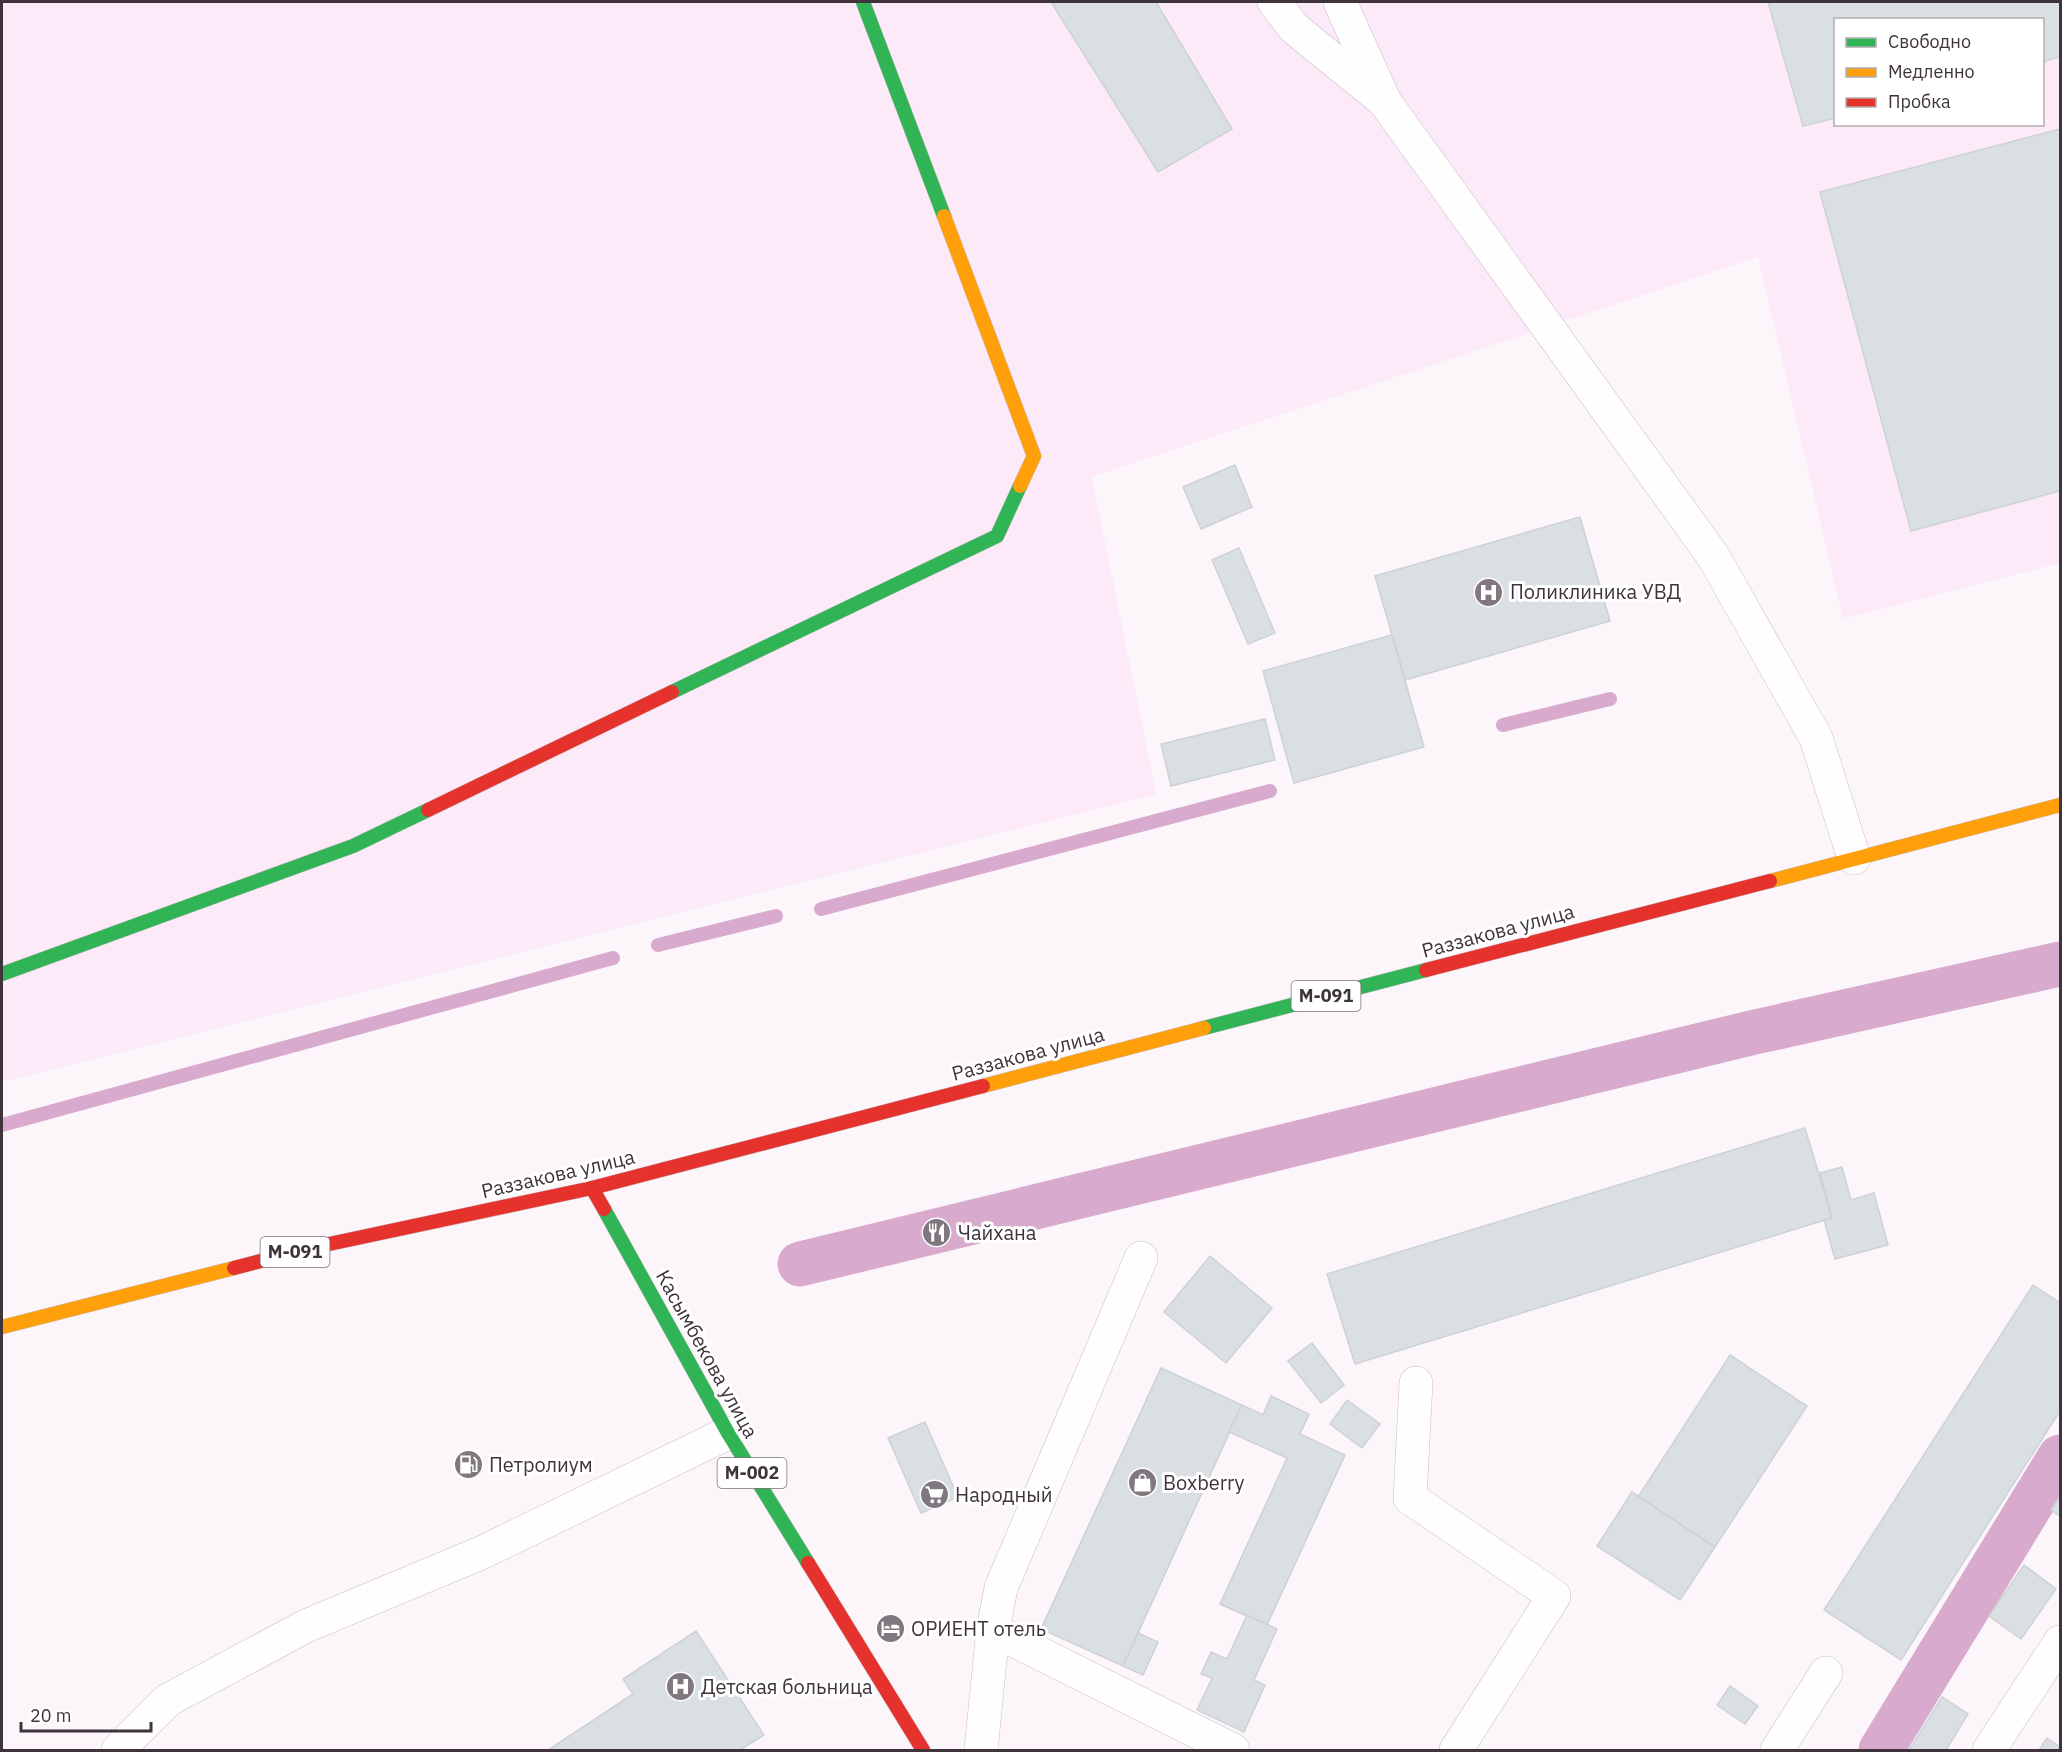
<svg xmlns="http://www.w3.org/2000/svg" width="2062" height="1752" font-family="'IBM Plex Sans',sans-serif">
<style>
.built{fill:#fdeaf8;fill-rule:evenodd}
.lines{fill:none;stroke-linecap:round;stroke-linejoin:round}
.stream{stroke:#d8aace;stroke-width:14}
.canal{stroke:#d8aace;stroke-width:45}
.building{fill:#d9dfe2;stroke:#cdd2d5;stroke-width:1.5}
.street-casing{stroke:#c7bfc5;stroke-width:34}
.fast-casing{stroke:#c7bfc5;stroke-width:15}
.slow-casing{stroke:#c7bfc5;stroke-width:15}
.jam-casing{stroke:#c7bfc5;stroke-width:15}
.street{stroke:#fffefe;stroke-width:33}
.fast{stroke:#30b455;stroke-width:14}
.slow{stroke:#ff9f0a;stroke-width:14}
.jam{stroke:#e5322d;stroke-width:14}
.labels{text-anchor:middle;stroke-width:6;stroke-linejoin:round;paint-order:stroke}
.shield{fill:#fff;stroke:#797176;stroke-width:1.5}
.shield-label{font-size:18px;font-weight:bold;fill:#3f343c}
.poi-label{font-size:20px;fill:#3f343c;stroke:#fff;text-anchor:start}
.street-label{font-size:20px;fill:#3f343c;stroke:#fff}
</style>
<rect width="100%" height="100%" fill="#fcf6fb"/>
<path class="built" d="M2 2H2060V563L1843 619 1758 257 1092 477 1156 794 2 1082ZM1836 20H2042V124H1836Z"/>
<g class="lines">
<g class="stream">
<path d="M1503 725 1610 699"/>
<path d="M821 909 1270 791"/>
<path d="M658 945 776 916"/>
<path d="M2 1125 613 958"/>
</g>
<g class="canal">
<path d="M800 1264 1755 1032 2060 964"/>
<path d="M1881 1750 2060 1457"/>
</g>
</g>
<g class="building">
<path d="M1051 2H1156L1232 129 1158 172Z"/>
<path d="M1768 2H2060V57L2042 62V20H1836V118L1803 126Z"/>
<path d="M2060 129V491L1911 531 1820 192Z"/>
<path d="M1235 465 1252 507 1201 529 1183 487Z"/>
<path d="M1580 517 1610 621 1405 680 1375 576Z"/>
<path d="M1239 548 1275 633 1248 644 1212 560Z"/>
<path d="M1392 635 1424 747 1294 783 1263 671Z"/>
<path d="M1265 719 1275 760 1171 786 1161 744Z"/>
<path d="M1805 1128 1832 1218 1355 1364 1327 1274Z"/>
<path d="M1842 1167 1851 1200 1874 1193 1888 1245 1835 1259 1824 1220 1832 1218 1820 1173Z"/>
<path d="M1210 1256 1272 1308 1226 1363 1164 1312Z"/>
<path d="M2033 1285 2060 1303V1411L1901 1660 1824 1610Z"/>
<path d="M1312 1343 1344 1385 1321 1403 1288 1361Z"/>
<path d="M1730 1355 1807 1406 1715 1547 1638 1497Z"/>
<path d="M1161 1368 1242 1405 1123 1666 1041 1629Z"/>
<path d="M1271 1396 1309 1414 1300 1434 1345 1455 1267 1625 1220 1604 1287 1458 1229 1432 1242 1405 1263 1415Z"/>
<path d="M1347 1400 1380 1424 1362 1448 1330 1424Z"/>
<path d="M925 1422 958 1497 921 1513 888 1438Z"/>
<path d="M1632 1492 1715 1547 1680 1600 1597 1546Z"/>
<path d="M2060 1496V1516L2051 1510Z"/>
<path d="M2024 1565 2056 1589 2021 1639 1989 1616Z"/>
<path d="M1247 1615 1277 1629 1254 1680 1265 1685 1244 1732 1197 1710 1212 1678 1201 1674 1211 1652 1227 1659Z"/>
<path d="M696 1631 764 1735 740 1750H548L633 1694 623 1679Z"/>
<path d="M1138 1633 1158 1642 1143 1675 1123 1666Z"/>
<path d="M1730 1686 1758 1706 1745 1724 1717 1705Z"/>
<path d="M1942 1697 1968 1714 1946 1750H1909Z"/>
<path d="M2047 1738 2060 1747V1750H2039Z"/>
</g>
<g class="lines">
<defs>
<g id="street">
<path d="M1274 2 1294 28 1379 97"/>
<path d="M1340 2 1385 102 1713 556 1816 738 1854 858"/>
<path d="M1416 1383 1410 1498 1554 1596 1456 1750"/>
<path d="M993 1630 1233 1750"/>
<path d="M118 1750 168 1700 306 1626 481 1553 728 1433"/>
<path d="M981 1750 993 1630 1001 1588 1141 1258"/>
<path d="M1777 1750 1826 1673"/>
<path d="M1989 1750 2060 1642"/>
</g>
<g id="fast">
<path d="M863 2 944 216"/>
<path d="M672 692 997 536 1020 486"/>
<path d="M2 974 353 846 428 810"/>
<path d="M1204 1028 1426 970"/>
<path d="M604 1209 728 1433 808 1563"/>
</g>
<g id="slow">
<path d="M944 216 1034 456 1020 486"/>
<path d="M1770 881 2060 805"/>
<path d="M983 1086 1204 1028"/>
<path d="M2 1327 234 1268"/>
</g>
<g id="jam">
<path d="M428 810 672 692"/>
<path d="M1426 970 1770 881"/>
<path d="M592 1188 983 1086"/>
<path d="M234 1268 315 1247 592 1188 604 1209"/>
<path d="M808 1563 923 1750"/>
</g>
</defs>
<use href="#street" class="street-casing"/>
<use href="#fast" class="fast-casing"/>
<use href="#slow" class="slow-casing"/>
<use href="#jam" class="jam-casing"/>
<use href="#street" class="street"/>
<use href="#fast" class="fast"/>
<use href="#slow" class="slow"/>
<use href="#jam" class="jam"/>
</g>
<defs>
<symbol id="hospital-disc" viewBox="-11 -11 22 22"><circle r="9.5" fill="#81787f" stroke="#fff"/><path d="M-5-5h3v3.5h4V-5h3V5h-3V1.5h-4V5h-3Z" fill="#fff"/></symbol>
<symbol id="restaurant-disc" viewBox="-11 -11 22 22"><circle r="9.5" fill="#81787f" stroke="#fff"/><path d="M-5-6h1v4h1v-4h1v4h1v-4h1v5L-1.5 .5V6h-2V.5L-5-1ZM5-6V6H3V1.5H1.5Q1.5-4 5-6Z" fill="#fff"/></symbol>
<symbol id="fuel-disc" viewBox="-11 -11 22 22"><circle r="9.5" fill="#81787f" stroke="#fff"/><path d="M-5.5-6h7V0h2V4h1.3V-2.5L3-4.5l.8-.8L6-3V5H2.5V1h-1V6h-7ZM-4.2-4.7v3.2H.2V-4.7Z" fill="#fff"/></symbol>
<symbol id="shop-disc" viewBox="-11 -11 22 22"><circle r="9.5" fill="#81787f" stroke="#fff"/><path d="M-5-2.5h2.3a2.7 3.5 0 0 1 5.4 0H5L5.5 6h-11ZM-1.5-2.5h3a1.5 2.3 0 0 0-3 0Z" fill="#fff"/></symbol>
<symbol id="supermarket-disc" viewBox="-11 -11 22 22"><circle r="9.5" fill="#81787f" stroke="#fff"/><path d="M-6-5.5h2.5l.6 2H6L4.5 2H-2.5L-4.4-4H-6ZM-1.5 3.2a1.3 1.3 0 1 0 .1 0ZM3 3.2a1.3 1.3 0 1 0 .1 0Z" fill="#fff"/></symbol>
<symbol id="hotel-disc" viewBox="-11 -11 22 22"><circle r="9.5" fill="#81787f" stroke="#fff"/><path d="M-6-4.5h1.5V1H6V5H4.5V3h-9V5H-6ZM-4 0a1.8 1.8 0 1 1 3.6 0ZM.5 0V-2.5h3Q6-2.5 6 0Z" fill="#fff"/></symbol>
</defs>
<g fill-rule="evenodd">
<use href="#hospital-disc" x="1472" y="576" width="33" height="33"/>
<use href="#restaurant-disc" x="920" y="1216" width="33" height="33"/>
<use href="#fuel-disc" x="452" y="1448" width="33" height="33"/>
<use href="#shop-disc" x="1126" y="1466" width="33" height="33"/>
<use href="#supermarket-disc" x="918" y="1478" width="33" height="33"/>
<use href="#hotel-disc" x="874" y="1612" width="33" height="33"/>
<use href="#hospital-disc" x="664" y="1670" width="33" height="33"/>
</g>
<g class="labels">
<g class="shield">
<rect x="1291.5" y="981" width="69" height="30" rx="4.5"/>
<rect x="260.5" y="1237" width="69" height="30" rx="4.5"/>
<rect x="717.5" y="1458" width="69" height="30" rx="4.5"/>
</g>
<g class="shield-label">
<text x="1326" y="1002">М-091</text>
<text x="295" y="1258">М-091</text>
<text x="752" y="1479">M-002</text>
</g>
<g class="poi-label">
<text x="1510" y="599">Поликлиника УВД</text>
<text x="958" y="1240">Чайхана</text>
<text x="489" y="1472">Петролиум</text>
<text x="1163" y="1490">Boxberry</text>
<text x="955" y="1502">Народный</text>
<text x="911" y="1636">ОРИЕНТ отель</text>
<text x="701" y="1694">Детская больница</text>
</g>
<g class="street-label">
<text transform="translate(1498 931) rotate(-15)" y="7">Раззакова улица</text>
<text transform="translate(1028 1054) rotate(-15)" y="7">Раззакова улица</text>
<text transform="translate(558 1174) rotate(-13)" y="7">Раззакова улица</text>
<text transform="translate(707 1354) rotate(61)" y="7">Касымбекова улица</text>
</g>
</g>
<rect width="2062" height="1752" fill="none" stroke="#3f343c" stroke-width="6"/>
<rect x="1834" y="18" width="210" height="108" fill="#ffffff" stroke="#b2aeb1" stroke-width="1.5"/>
<rect x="1846" y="38" width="30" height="9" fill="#30b455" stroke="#b2aeb1" stroke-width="1.5"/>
<text x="1888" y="48" font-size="18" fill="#3f343c">Свободно</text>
<rect x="1846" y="68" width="30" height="9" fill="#ff9f0a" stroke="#b2aeb1" stroke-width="1.5"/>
<text x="1888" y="78" font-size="18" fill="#3f343c">Медленно</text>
<rect x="1846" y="98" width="30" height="9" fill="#e5322d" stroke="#b2aeb1" stroke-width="1.5"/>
<text x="1888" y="108" font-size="18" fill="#3f343c">Пробка</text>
<path d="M21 1722v9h130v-9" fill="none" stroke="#3f343c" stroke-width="3"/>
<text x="30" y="1722" font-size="18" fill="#3f343c" stroke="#ffffff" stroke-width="4.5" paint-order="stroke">20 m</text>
</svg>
